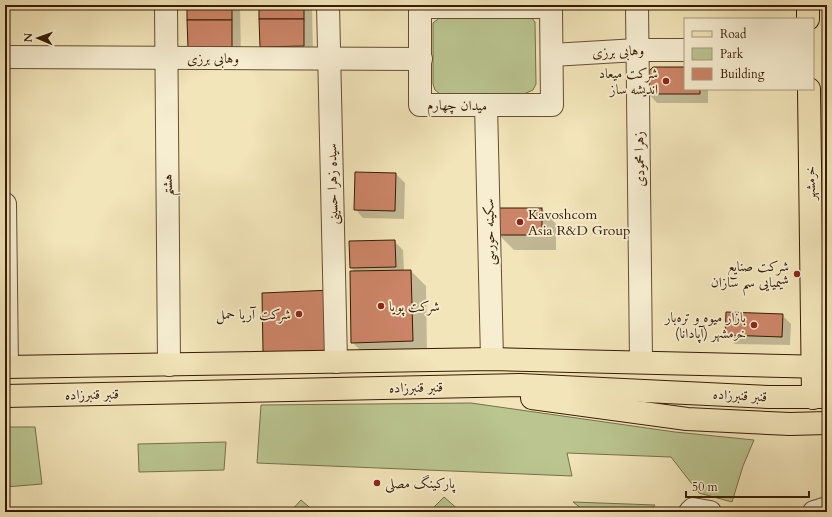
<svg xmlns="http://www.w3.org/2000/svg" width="832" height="517" font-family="Cardo,Amiri,serif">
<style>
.green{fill:#bac590;stroke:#787048}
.shadow{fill:#0003}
.building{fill:#cb8467;stroke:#371c01}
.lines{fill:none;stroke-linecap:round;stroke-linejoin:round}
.minor-casing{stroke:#664e2f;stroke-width:24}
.major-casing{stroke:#371c01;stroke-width:24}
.minor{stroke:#f7eed2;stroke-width:22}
.major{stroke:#f2e5b9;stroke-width:22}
.poi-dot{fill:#8f2418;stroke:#f7eed2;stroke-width:1.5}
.labels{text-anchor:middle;stroke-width:3.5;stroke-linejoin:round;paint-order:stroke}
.street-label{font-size:14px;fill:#371c01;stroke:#f7eed2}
.poi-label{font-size:14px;fill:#371c01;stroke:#f7eed2;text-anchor:end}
</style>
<rect width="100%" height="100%" fill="#f2e5b9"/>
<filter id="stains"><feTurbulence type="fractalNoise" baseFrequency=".005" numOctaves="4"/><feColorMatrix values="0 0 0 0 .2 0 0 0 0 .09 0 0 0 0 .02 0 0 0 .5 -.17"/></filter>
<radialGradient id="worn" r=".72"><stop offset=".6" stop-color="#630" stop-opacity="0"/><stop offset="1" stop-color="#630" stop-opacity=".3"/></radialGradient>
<g class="green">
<path d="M443 15 531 17 535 22 536 84 533 90 524 94H440L435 90 433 84V23Z"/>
<path d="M471 403 675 432 754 440 743 466 732 502 699 493 671 457 567 453 572 476 257 463 261 405Z"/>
<path d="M5 427H35L42 484 5 487Z"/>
<path d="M226 442 224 470 139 472 138 444Z"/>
<path d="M444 497 461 512H439L434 507Z"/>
<path d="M301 500 315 512H290Z"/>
<path d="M573 502 655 505 649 512H586Z"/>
</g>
<g class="shadow">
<path d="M188 5H240L241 55 189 47Z"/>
<path d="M260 5H312L313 55H269L261 46Z"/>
<path d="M685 68V89H708V103H657L649 94Z"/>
<path d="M396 174 405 183 404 219 363 218 355 209Z"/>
<path d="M542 209 556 224V250H514L499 235Z"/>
<path d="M394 241 403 250 404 271H411L426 286 427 356 367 357 352 342 355 272 351 268Z"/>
<path d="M782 315 791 324 790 345 735 344 726 335Z"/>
</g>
<g class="building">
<rect x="187" y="5" width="45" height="15"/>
<rect x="259" y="5" width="45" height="14"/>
<path d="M259 19H304V46L260 47Z"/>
<path d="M187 20H232V47L188 48Z"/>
<path d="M653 67H685V89H700V94H648V72Z"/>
<path d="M355 172 396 173 395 211 354 210Z"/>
<rect x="498" y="208" width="44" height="27"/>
<path d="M395 240 396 267 350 268 349 241Z"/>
<path d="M411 270 413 341 351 343 350 271Z"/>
<path d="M332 290 333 351 263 352 262 293Z"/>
<path d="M726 312 783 314 782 337 725 335Z"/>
</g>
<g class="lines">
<defs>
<g id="minor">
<path d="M166 5 169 365"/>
<path d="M328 5 336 362"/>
<path d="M637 5 641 361"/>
<path d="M420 7H551L552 105H420Z"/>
<path d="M552 55 637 50H685"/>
<path d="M5 57 421 59"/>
<path d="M486 105 492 359"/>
<path d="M5 204 7 367"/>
<path d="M690 512 693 509 710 512"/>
<path d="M814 512 827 508"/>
</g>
<g id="major">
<path d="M808 5V19"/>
<path d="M809 89 813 398"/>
<path d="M5 367 492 359 827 367"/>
<path d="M5 396 520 385 769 397H827"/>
<path d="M532 398 687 419 790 424 827 423"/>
</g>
</defs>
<use href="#minor" class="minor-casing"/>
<use href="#major" class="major-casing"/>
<use href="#minor" class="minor"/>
<use href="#major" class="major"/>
</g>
<g class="poi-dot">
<circle cx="666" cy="81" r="4"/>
<circle cx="520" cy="222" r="4"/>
<circle cx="797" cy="274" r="4"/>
<circle cx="381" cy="306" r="4"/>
<circle cx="299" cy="314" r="4"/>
<circle cx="754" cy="325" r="4"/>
<circle cx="377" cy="483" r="4"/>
</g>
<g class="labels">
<g class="street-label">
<text transform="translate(618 51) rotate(-3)" y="5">وهابی برزی</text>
<text x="213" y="63">وهابی برزی</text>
<text transform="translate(457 105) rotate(1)" y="5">میدان چهارم</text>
<text transform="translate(639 159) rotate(-91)" y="5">زهرا محمودی</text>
<text transform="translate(810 183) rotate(-91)" y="5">خرمشهر</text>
<text transform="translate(332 184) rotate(-91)" y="5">سیده زهرا حسینی</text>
<text transform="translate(167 185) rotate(-90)" y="5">هشتم</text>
<text transform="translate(489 232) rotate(-91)" y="5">سکینه حورسی</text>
<text transform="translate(416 387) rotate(-1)" y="5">قنبر قنبرزاده</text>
<text transform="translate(92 394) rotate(-1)" y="5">قنبر قنبرزاده</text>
<text transform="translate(740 395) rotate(3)" y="5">قنبر قنبرزاده</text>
</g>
<g class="poi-label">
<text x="658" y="78">شرکت میعاد<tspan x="658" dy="16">اندیشه ساز</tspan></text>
<text x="528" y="219" text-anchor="start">Kavoshcom<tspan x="528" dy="16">Asia R&amp;D Group</tspan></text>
<text x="789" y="271">شرکت صنایع<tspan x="789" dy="16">شیمیایی سم سازان</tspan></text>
<text x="389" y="311" text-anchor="start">شرکت پویا</text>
<text x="291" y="319">شرکت آریا حمل</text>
<text x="746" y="322">بازار میوه و تره‌بار<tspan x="746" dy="16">خرمشهر (آپادانا)</tspan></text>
<text x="385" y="488" text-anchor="start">پارکینگ مصلی</text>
</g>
</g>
<rect width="832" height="517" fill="none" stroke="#f2e5b9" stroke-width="20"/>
<rect x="6" y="6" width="820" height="505" fill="none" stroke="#371c01" stroke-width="2"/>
<rect x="10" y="10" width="812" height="497" fill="none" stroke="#371c01"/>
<rect x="684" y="18" width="130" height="72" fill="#f7eed2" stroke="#aa9a7e"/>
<rect x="692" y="31" width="20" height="6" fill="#f2e5b9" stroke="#aa9a7e"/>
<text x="720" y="38" font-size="12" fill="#371c01">Road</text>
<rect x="692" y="48" width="20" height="12" fill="#bac590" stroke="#aa9a7e"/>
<text x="720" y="58" font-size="12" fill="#371c01">Park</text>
<rect x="692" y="68" width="20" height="12" fill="#cb8467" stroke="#aa9a7e"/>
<text x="720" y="78" font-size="12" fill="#371c01">Building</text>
<g transform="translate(38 38) rotate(272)" stroke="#f7eed2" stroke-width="3" paint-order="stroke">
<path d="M0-3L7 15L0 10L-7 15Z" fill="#371c01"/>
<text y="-6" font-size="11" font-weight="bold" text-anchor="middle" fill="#371c01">N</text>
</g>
<path d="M686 491v6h123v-6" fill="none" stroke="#371c01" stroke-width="2"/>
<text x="692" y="491" font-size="12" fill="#371c01" stroke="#f7eed2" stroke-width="3" paint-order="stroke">50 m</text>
<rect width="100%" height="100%" filter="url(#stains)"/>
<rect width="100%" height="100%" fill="url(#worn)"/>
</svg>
